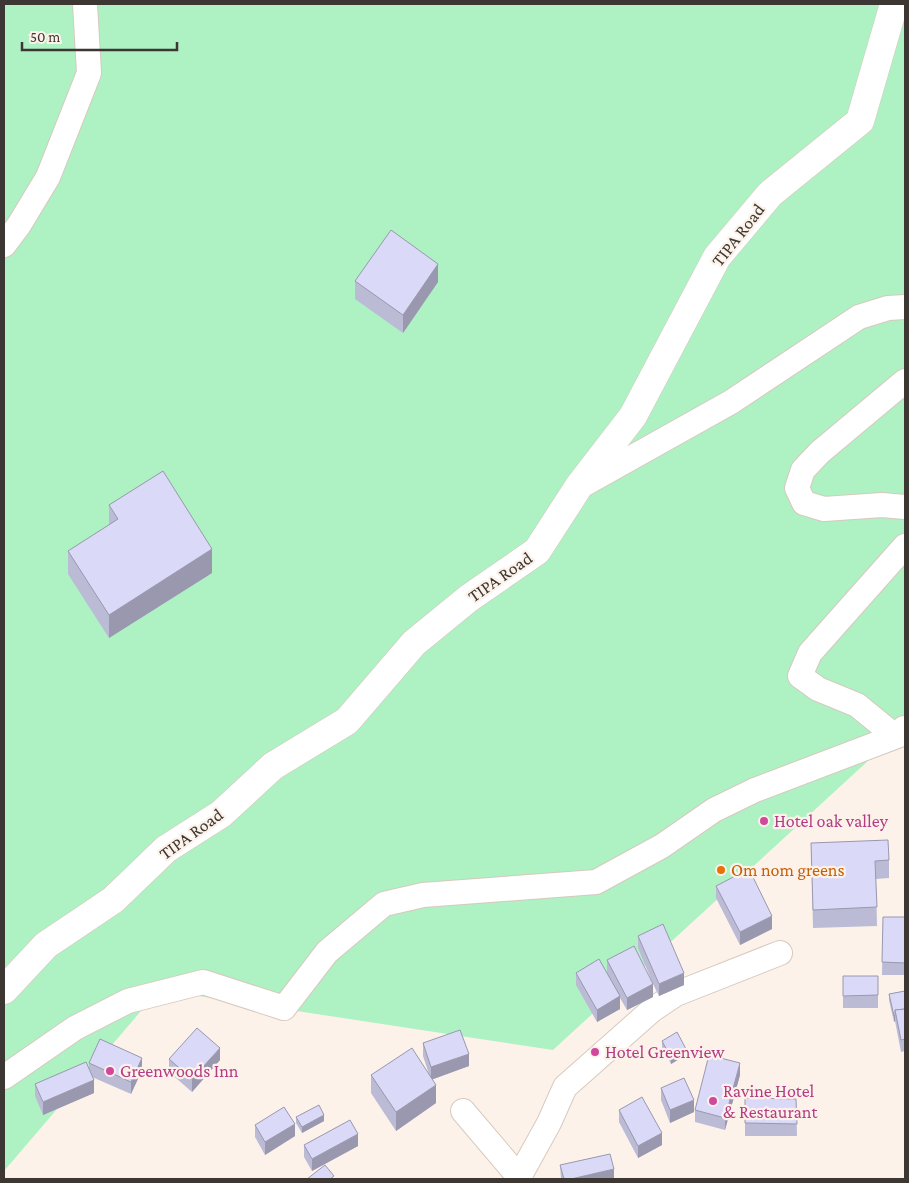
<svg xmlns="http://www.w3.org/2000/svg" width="909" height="1183" font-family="'Crimson Pro',serif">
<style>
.green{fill:#aef1c3}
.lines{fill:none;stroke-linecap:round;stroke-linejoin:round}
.minor-casing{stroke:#d7c9be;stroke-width:26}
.tertiary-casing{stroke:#d7c9be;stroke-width:29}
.minor{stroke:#fff;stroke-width:24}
.tertiary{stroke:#fff;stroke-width:28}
.wall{fill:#bbbbd5}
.shaded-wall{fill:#9998ae}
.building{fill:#dad9f8;stroke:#9998ae}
.hotel-dot{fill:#d1479c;stroke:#fdf2e9;stroke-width:2}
.food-dot{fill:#e8710a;stroke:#fdf2e9;stroke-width:2}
.labels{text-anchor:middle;stroke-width:4.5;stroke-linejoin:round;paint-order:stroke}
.street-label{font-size:18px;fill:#3c3733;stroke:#fdf2e9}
.hotel-label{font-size:18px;fill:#b23c85;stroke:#fdf2e9;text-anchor:start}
.food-label{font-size:18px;fill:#c56008;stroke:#fdf2e9;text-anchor:start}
</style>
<rect width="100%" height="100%" fill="#fdf2e9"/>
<path class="green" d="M4 4H905V727L553 1050 159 990 4 1171Z"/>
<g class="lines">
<defs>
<g id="minor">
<path d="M4 245 19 225 48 177 89 73 85 4"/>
<path d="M905 381 820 452 803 470 797 488 804 503 824 509 882 505 905 507"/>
<path d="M581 486 731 402 859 317 888 308 905 307"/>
<path d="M904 728 895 736 857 705 818 689 800 676 810 653 905 546"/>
<path d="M4 1077 75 1028 128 1001 203 982 284 1008 327 952 384 904 423 895 596 882 662 846 714 810 755 790 905 733"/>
<path d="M463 1111 519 1177"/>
<path d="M518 1179 549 1123 565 1087 652 1010 676 994 780 953"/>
</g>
<path id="tertiary" d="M4 990 46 945 113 900 166 849 221 814 273 766 347 721 414 643 469 598 537 551 579 486 633 416 717 257 770 194 860 121 894 4"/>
</defs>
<use href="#minor" class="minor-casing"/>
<use href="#tertiary" class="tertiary-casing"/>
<use href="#minor" class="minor"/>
<use href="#tertiary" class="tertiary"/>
</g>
<g class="wall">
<path d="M355 281 438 282 403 333 355 299Z"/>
<path d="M109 505 212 573 109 638 68 574V551L109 525Z"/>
<path d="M811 843 889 860V878L876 879 877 926 813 928Z"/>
<path d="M716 886 772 929 740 945 716 898Z"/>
<path d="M883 917H905V975H882Z"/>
<path d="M638 936 684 985 659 996 653 984V997L627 1010 620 998V1009L597 1022 576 985V973L607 972V960L653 984 638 948Z"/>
<rect x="843" y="976" width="35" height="32"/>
<path d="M905 991V1051L901 1052 895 1021 894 1022 889 1000V994Z"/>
<path d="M662 1041 686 1055 671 1064 662 1047Z"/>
<path d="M423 1043 469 1066 432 1079 436 1103 396 1131 371 1093V1075L429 1074 423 1056Z"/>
<path d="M169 1059 220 1060 192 1092 169 1072Z"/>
<path d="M89 1063 142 1070 131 1094 92 1077 94 1093 43 1115 35 1096V1084L89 1069Z"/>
<path d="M740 1075 725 1130 695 1122V1110Z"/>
<path d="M661 1088 694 1112 670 1123 661 1100Z"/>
<path d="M745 1098 796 1099 797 1136H745Z"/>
<path d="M619 1110 662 1145 638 1158 619 1122Z"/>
<path d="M296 1117 324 1121 302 1133 296 1123Z"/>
<path d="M255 1125 295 1136 265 1155 255 1137Z"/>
<path d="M304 1145 358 1146 312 1171 304 1157Z"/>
<path d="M560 1165 614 1179H561Z"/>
</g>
<g class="shaded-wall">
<path d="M438 264V282L403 333V315Z"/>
<path d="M212 549V573L109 638V615Z"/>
<path d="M772 916V929L740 945V932Z"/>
<path d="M684 973V985L659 996V984Z"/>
<path d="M653 984V997L627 1010V998Z"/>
<path d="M620 996V1009L597 1022V1010Z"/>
<path d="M895 1015V1021L894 1022V1016Z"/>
<path d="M220 1048V1060L192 1092V1079Z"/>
<path d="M686 1049V1055L671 1064V1058Z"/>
<path d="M469 1054V1066L431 1080V1067Z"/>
<path d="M142 1058V1070L131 1094V1082Z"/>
<path d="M740 1063V1075L725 1130V1118Z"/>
<path d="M94 1080V1093L43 1115V1102Z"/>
<path d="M436 1085V1103L396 1131V1112Z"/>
<path d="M694 1100V1112L670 1123V1110Z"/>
<path d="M324 1115V1121L302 1133V1127Z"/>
<path d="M295 1124V1136L265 1155V1142Z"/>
<path d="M662 1133V1145L638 1158V1146Z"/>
<path d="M358 1134V1146L312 1171V1159Z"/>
<path d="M614 1169V1179H571Z"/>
</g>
<g class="building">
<path d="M391 230 438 264 403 315 355 281Z"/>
<path d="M163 471 212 549 109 615 68 551 118 519 109 505Z"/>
<path d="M888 840 889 860 875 861 877 907 813 910 811 843Z"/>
<path d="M749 869 772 916 740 932 716 886Z"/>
<path d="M883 917H905V963L882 962Z"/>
<path d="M663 924 684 973 659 984 638 936Z"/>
<path d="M634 946 653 984 627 998 607 960Z"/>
<path d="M599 959 620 996 597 1010 576 973Z"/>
<path d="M843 976H878V995L843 996Z"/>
<path d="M905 991V1009L895 1010V1015L894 1016 889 994Z"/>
<path d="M905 1009V1039L901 1040 895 1010Z"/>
<path d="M197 1028 220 1048 192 1079 169 1059Z"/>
<path d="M460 1030 469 1054 431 1067 423 1043Z"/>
<path d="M677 1032 686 1049 671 1058 662 1041Z"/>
<path d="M100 1039 142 1058 131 1082 89 1063Z"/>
<path d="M412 1048 436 1085 396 1112 371 1075Z"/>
<path d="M709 1055 740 1063 725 1118 695 1110Z"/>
<path d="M86 1062 94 1080 43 1102 35 1084Z"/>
<path d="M684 1078 694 1100 670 1110 661 1088Z"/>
<path d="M642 1097 662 1133 638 1146 619 1110Z"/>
<path d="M745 1098 796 1099 797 1124 745 1123Z"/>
<path d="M319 1105 324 1115 302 1127 296 1117Z"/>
<path d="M284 1107 295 1124 265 1142 255 1125Z"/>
<path d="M350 1120 358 1134 312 1159 304 1145Z"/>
<path d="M610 1154 614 1169 571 1179H564L560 1165Z"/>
<path d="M325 1165 334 1176 330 1179H307Z"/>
</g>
<g class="hotel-dot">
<circle cx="764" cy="821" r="5"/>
<circle cx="595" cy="1052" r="5"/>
<circle cx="110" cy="1071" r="5"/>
<circle cx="713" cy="1101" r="5"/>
</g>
<circle class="food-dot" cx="721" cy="870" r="5"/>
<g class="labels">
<g class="street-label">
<text transform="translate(738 235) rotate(-52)" y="6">TIPA Road</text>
<text transform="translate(500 577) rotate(-35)" y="6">TIPA Road</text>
<text transform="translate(191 834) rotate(-36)" y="6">TIPA Road</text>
</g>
<g class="hotel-label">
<text x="774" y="827">Hotel oak valley</text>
<text x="605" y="1058">Hotel Greenview</text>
<text x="120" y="1077">Greenwoods Inn</text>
<text x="723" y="1097">Ravine Hotel<tspan x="723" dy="21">&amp; Restaurant</tspan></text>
</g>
<g class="food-label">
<text x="731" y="876">Om nom greens</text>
</g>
</g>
<rect width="909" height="1183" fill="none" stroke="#3c3733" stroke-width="10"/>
<path d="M22 42v8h155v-8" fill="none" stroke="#3c3733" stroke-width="2.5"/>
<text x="30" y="42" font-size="15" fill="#3c3733" stroke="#fdf2e9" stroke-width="4" paint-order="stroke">50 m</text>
</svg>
